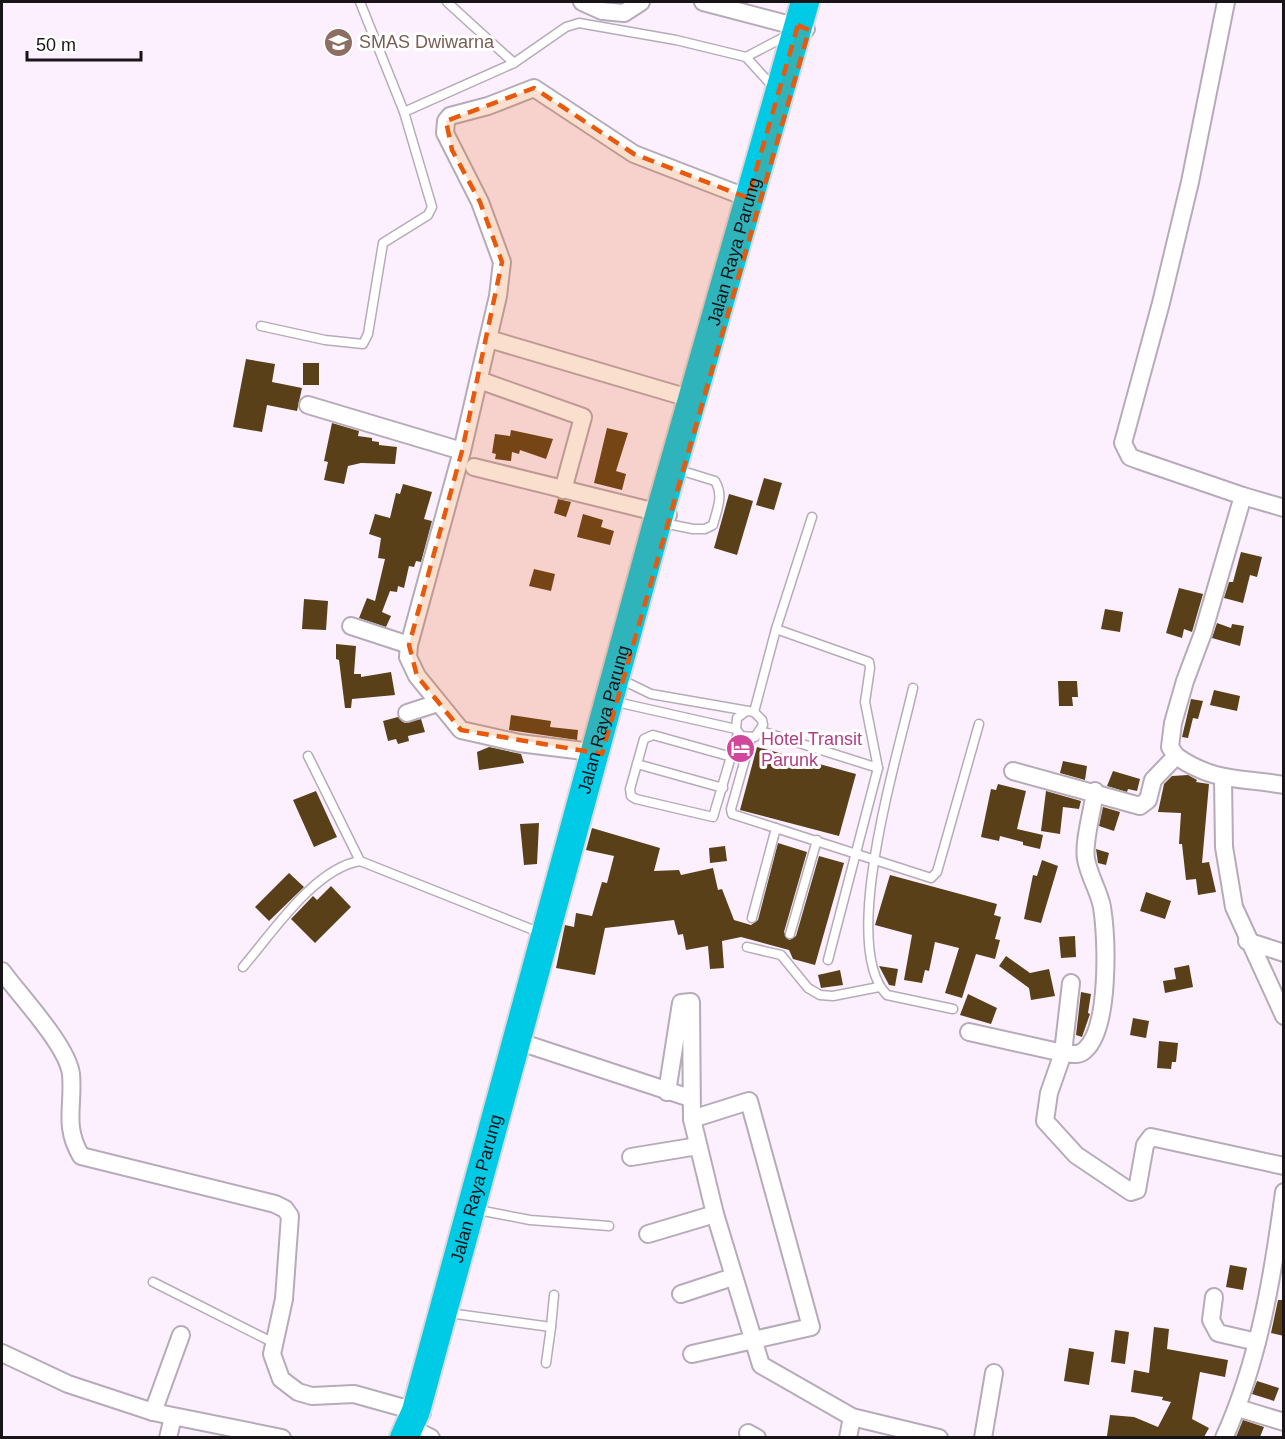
<svg xmlns="http://www.w3.org/2000/svg" width="1285" height="1439" font-family="Arial,sans-serif">
<style>
.building{fill:#594019}
.lines{fill:none;stroke-linecap:round;stroke-linejoin:round}
.lane-casing{stroke:#b6abb8;stroke-width:11}
.street-casing{stroke:#b6abb8;stroke-width:20}
.highway-casing{stroke:#dad9da;stroke-width:32}
.lane{stroke:#fff;stroke-width:8}
.street{stroke:#fff;stroke-width:16}
.highway{stroke:#00cbe6;stroke-width:28}
.marked{fill:#e8590c;fill-opacity:0.2;stroke:#e8590c;stroke-width:4.5;stroke-dasharray:12 8;stroke-linejoin:round}
.labels{text-anchor:middle;stroke-width:6;stroke-linejoin:round;paint-order:stroke}
.education-label{font-size:18px;fill:#785e54;stroke:#fff;text-anchor:start}
.street-label{font-size:18px;fill:#181418;stroke:#fff}
.hotel-label{font-size:18px;fill:#b23c85;stroke:#fff;text-anchor:start}
</style>
<rect width="100%" height="100%" fill="#fcf0fe"/>
<g class="building">
<path d="M246 359 275 364 272 382 302 388 297 411 267 405 262 432 233 427Z"/>
<rect x="303" y="363" width="16" height="22"/>
<path d="M332 423 359 431 358 436 372 438V441L379 442V445L397 447 395 464 361 463 348 466 344 484 324 480 328 462 324 461Z"/>
<path d="M607 428 628 433 616 471 626 474 622 490 594 483Z"/>
<path d="M511 430 553 439 546 459 520 450 519 454 512 452 511 461 495 459 496 454 492 453 495 434 510 436Z"/>
<path d="M764 478 782 483 774 510 756 505Z"/>
<path d="M403 484 432 492 424 519 432 521 421 562 416 561 414 567 409 566 404 588 398 586 397 592 390 591 382 612 391 616 386 627 359 618 367 598 375 601 385 559 378 558 381 538 369 534 375 514 390 518 396 493 400 494Z"/>
<path d="M729 494 753 501 737 555 714 548Z"/>
<path d="M558 499 571 502 566 517 554 513Z"/>
<path d="M583 514 603 520 601 527 614 531 610 545 577 537Z"/>
<path d="M1241 552 1262 557 1257 577 1250 575 1243 603 1224 598 1229 582H1233Z"/>
<path d="M534 569 555 574 551 591 529 586Z"/>
<path d="M1179 588 1203 594 1192 632 1184 629 1182 638 1166 633Z"/>
<path d="M304 599 328 601 326 630 302 629Z"/>
<path d="M1105 609 1123 612 1120 632 1101 629Z"/>
<path d="M1217 623 1231 628 1232 624 1244 626 1240 646 1212 638Z"/>
<path d="M336 644 356 646 354 674H361V677L391 672 395 695 352 699 351 708H345L339 660 336 659Z"/>
<path d="M1058 681H1077L1078 697H1072L1073 706H1059Z"/>
<path d="M1214 690 1240 696 1237 711 1210 705Z"/>
<path d="M1191 699 1203 701 1198 719 1193 718 1188 738 1182 737Z"/>
<path d="M511 715 551 721 550 727 578 730 577 740 509 730Z"/>
<path d="M398 717 405 723 421 719 425 732 408 736 409 741 398 744 396 739 388 741 383 721Z"/>
<path d="M489 747 521 754 524 763 479 770 477 752Z"/>
<path d="M757 747 856 774 839 836 740 810Z"/>
<path d="M1063 761 1087 766 1085 780 1060 773Z"/>
<path d="M1113 771 1140 779 1137 791 1128 789 1127 792 1107 786Z"/>
<path d="M1188 775 1197 780 1196 782 1209 784 1202 863 1209 862 1216 892 1198 895 1196 879 1186 880 1182 844H1179L1181 813 1158 812 1164 784 1172 776Z"/>
<path d="M998 784 1026 791 1017 829 1043 835 1040 849 1023 845V842L1000 836 999 841 981 837 991 789 996 790Z"/>
<path d="M316 791 337 837 314 847 293 800Z"/>
<path d="M1046 791 1081 801 1079 809 1063 807 1060 834 1041 831Z"/>
<path d="M1103 807 1120 812 1114 831 1099 826Z"/>
<path d="M539 823 537 864 524 865 520 824Z"/>
<path d="M592 828 660 848 654 871 679 870 681 875 713 868 718 890 722 889 734 920 751 925 758 920 778 843 807 852 784 932 789 940 796 936 819 856 844 863 815 965 793 959 789 950 741 937 722 941 724 968 710 969 708 946 686 950 683 934 678 935 674 920 605 928 595 975 556 968 565 925 574 927 576 913 592 916 602 882 607 883 614 856 586 850Z"/>
<path d="M725 846 727 861 710 863 709 848Z"/>
<path d="M1096 849 1109 853 1106 865 1098 863Z"/>
<path d="M1042 860 1058 866 1041 923 1024 919 1033 875 1037 876Z"/>
<path d="M289 873 304 887 269 921 255 907Z"/>
<path d="M890 875 997 904 994 915 1001 917 995 939 1000 940 995 959 976 954 962 998 945 993 959 948 935 942 929 971 925 970 922 983 904 980 912 935 875 925Z"/>
<path d="M331 886 351 907 315 943 291 919 313 896 317 900Z"/>
<path d="M1146 892 1171 901 1165 919 1140 911Z"/>
<path d="M1075 936 1076 957 1061 958 1059 937Z"/>
<path d="M1006 956 1030 973 1049 969 1055 996 1031 1000 1029 988 999 966Z"/>
<path d="M1189 965 1193 987 1165 993 1163 981 1176 979 1174 968Z"/>
<path d="M879 966 898 969 895 986 889 985Z"/>
<path d="M840 970 843 985 821 988 818 975Z"/>
<path d="M1081 992 1091 994 1088 1013 1090 1014 1082 1037 1076 1035Z"/>
<path d="M968 994 997 1008 991 1024 960 1015Z"/>
<path d="M1133 1018 1149 1021 1146 1038 1130 1035Z"/>
<path d="M1159 1041 1178 1043 1176 1062H1172L1171 1069 1157 1068Z"/>
<path d="M1230 1265 1247 1268 1243 1290 1226 1287Z"/>
<path d="M1278 1300H1284V1336L1271 1333Z"/>
<path d="M1154 1327 1169 1329 1167 1349 1228 1360 1225 1377 1200 1372 1192 1419 1209 1428 1204 1437 1107 1436 1110 1415 1134 1417 1158 1427 1171 1402 1162 1400 1163 1397 1131 1392 1134 1370 1149 1373Z"/>
<path d="M1115 1330 1129 1332 1125 1364 1111 1362Z"/>
<path d="M1069 1348 1094 1352 1089 1385 1064 1381Z"/>
<path d="M1257 1381 1279 1388 1274 1401 1252 1394Z"/>
<path d="M1243 1420 1264 1427 1260 1437H1236Z"/>
</g>
<g class="lines">
<defs>
<g id="lane">
<path d="M360 2 404 112"/>
<path d="M447 2 514 63"/>
<path d="M775 89 746 57 790 34"/>
<path d="M261 326 325 340 363 344 368 334 383 243 428 215 432 207 404 112 514 63 566 27 579 23 676 40 746 57"/>
<path d="M668 524 693 529H705L713 525C717 509 724 496 715 481L676 469"/>
<path d="M618 678 651 694 754 712 762 720 763 725 755 737 741 736 736 729 737 718 745 712"/>
<path d="M913 688C899 752 838 946 887 995L953 1009"/>
<path d="M612 701 736 729"/>
<path d="M754 712 776 629 812 517"/>
<path d="M761 731 878 768 865 702 870 668 869 662 776 629"/>
<path d="M751 738 731 809 732 814 931 878 937 872 979 724"/>
<path d="M308 756 360 861"/>
<path d="M637 764 630 789 631 796 636 799 713 817 738 733"/>
<path d="M723 788 637 764 644 739 653 735 732 757"/>
<path d="M752 918 776 828"/>
<path d="M790 934 817 840"/>
<path d="M747 947 781 955 808 988 820 995 833 996 879 987"/>
<path d="M828 960 878 768"/>
<path d="M243 967C272 933 315 868 360 861L541 933"/>
<path d="M478 1210 530 1220 609 1226"/>
<path d="M153 1282 274 1343"/>
<path d="M449 1313 551 1327 554 1295"/>
<path d="M546 1363 551 1327"/>
</g>
<g id="street">
<path d="M582 2 602 11 624 13 641 2"/>
<path d="M703 2 806 29"/>
<path d="M489 339 692 399"/>
<path d="M479 380 583 417 563 490"/>
<path d="M308 405 462 451"/>
<path d="M474 467 668 515"/>
<path d="M1243 496 1284 508"/>
<path d="M351 626 409 645"/>
<path d="M407 713 438 703"/>
<path d="M600 753 519 743 461 730 417 676 408 657 409 645 462 451 498 296 502 262 480 202 445 133 446 121 450 116 488 106 534 88 634 154 748 198"/>
<path d="M1176 756 1170 747 1173 723 1185 681 1203 633 1243 496 1138 460 1130 457 1123 443 1161 303 1190 182 1226 2"/>
<path d="M1013 771 1140 806 1148 800 1153 780 1176 756C1215 783 1240 777 1284 785"/>
<path d="M1223 779 1224 847 1234 907 1284 1016"/>
<path d="M1095 791C1093 809 1083 842 1086 859 1089 876 1099 891 1102 907 1107 939 1110 1028 1085 1050 1079 1056 1071 1054 1063 1053L1049 1093 1045 1121 1076 1155 1131 1192 1137 1190 1145 1145 1151 1137 1284 1166"/>
<path d="M1247 941 1284 953"/>
<path d="M2 971C20 996 67 1045 71 1074 74 1107 63 1125 81 1156L275 1204 285 1209 290 1216 284 1299 272 1354 281 1379 298 1392 312 1396 354 1394 422 1413"/>
<path d="M969 1032 1063 1053 1071 983"/>
<path d="M526 1044 690 1098"/>
<path d="M667 1092 681 1003 691 1002 692 1119 715 1214 761 1365 852 1417 939 1438"/>
<path d="M692 1119 749 1101 811 1327 692 1354"/>
<path d="M631 1157 698 1146"/>
<path d="M648 1234 715 1214"/>
<path d="M681 1294 733 1277"/>
<path d="M1214 1297 1211 1320 1218 1333 1257 1342"/>
<path d="M2 1353 68 1384 153 1412 282 1438"/>
<path d="M1238 1408 1284 1422"/>
<path d="M153 1412 181 1335"/>
<path d="M419 1432 431 1438"/>
<path d="M748 1433 757 1438"/>
<path d="M168 1438 173 1417"/>
<path d="M848 1438 852 1417"/>
<path d="M983 1438 994 1373"/>
<path d="M1224 1438C1259 1361 1273 1275 1284 1192"/>
</g>
<g id="highway">
<path id="s1" d="M404 1438 416 1411 660 512 805 2"/>
</g>
</defs>
<use href="#lane" class="lane-casing"/>
<use href="#street" class="street-casing"/>
<use href="#highway" class="highway-casing"/>
<use href="#lane" class="lane"/>
<use href="#street" class="street"/>
<use href="#highway" class="highway"/>
</g>
<path class="marked" d="M798 25 809 30 602 754 461 730 417 676 409 645 462 451 502 262 480 202 452 150 446 121 534 88 634 154 748 198Z"/>
<defs>
<symbol id="school-disc" viewBox="-11 -11 22 22"><circle r="9.5" fill="#8d6e63" stroke="#fff"/><path d="M0-5L7-2L0 1L-7-2ZM-4 1L0 2.5L4 1V4Q0 6-4 4Z" fill="#fff"/></symbol>
<symbol id="hotel-disc" viewBox="-11 -11 22 22"><circle r="9.5" fill="#d1479c" stroke="#fff"/><path d="M-6-4.5h1.5V1H6V5H4.5V3h-9V5H-6ZM-4 0a1.8 1.8 0 1 1 3.6 0ZM.5 0V-2.5h3Q6-2.5 6 0Z" fill="#fff"/></symbol>
</defs>
<g fill-rule="evenodd">
<use href="#school-disc" x="322" y="26" width="33" height="33"/>
<use href="#hotel-disc" x="724" y="732" width="33" height="33"/>
</g>
<g class="labels">
<g class="education-label">
<text x="359" y="48">SMAS Dwiwarna</text>
</g>
<g class="street-label">
<text dy="6" stroke="none"><textPath href="#s1" startOffset="1232">Jalan Raya Parung</textPath></text>
<text dy="6" stroke="none"><textPath href="#s1" startOffset="746">Jalan Raya Parung</textPath></text>
<text dy="6" stroke="none"><textPath href="#s1" startOffset="260">Jalan Raya Parung</textPath></text>
</g>
<g class="hotel-label">
<text x="761" y="745">Hotel Transit<tspan x="761" dy="21">Parunk</tspan></text>
</g>
</g>
<rect width="1285" height="1439" fill="none" stroke="#181418" stroke-width="6"/>
<path d="M27 51v9h114v-9" fill="none" stroke="#181418" stroke-width="3"/>
<text x="36" y="51" font-size="18" fill="#181418" stroke="#ffffff" stroke-width="4.5" paint-order="stroke">50 m</text>
</svg>
